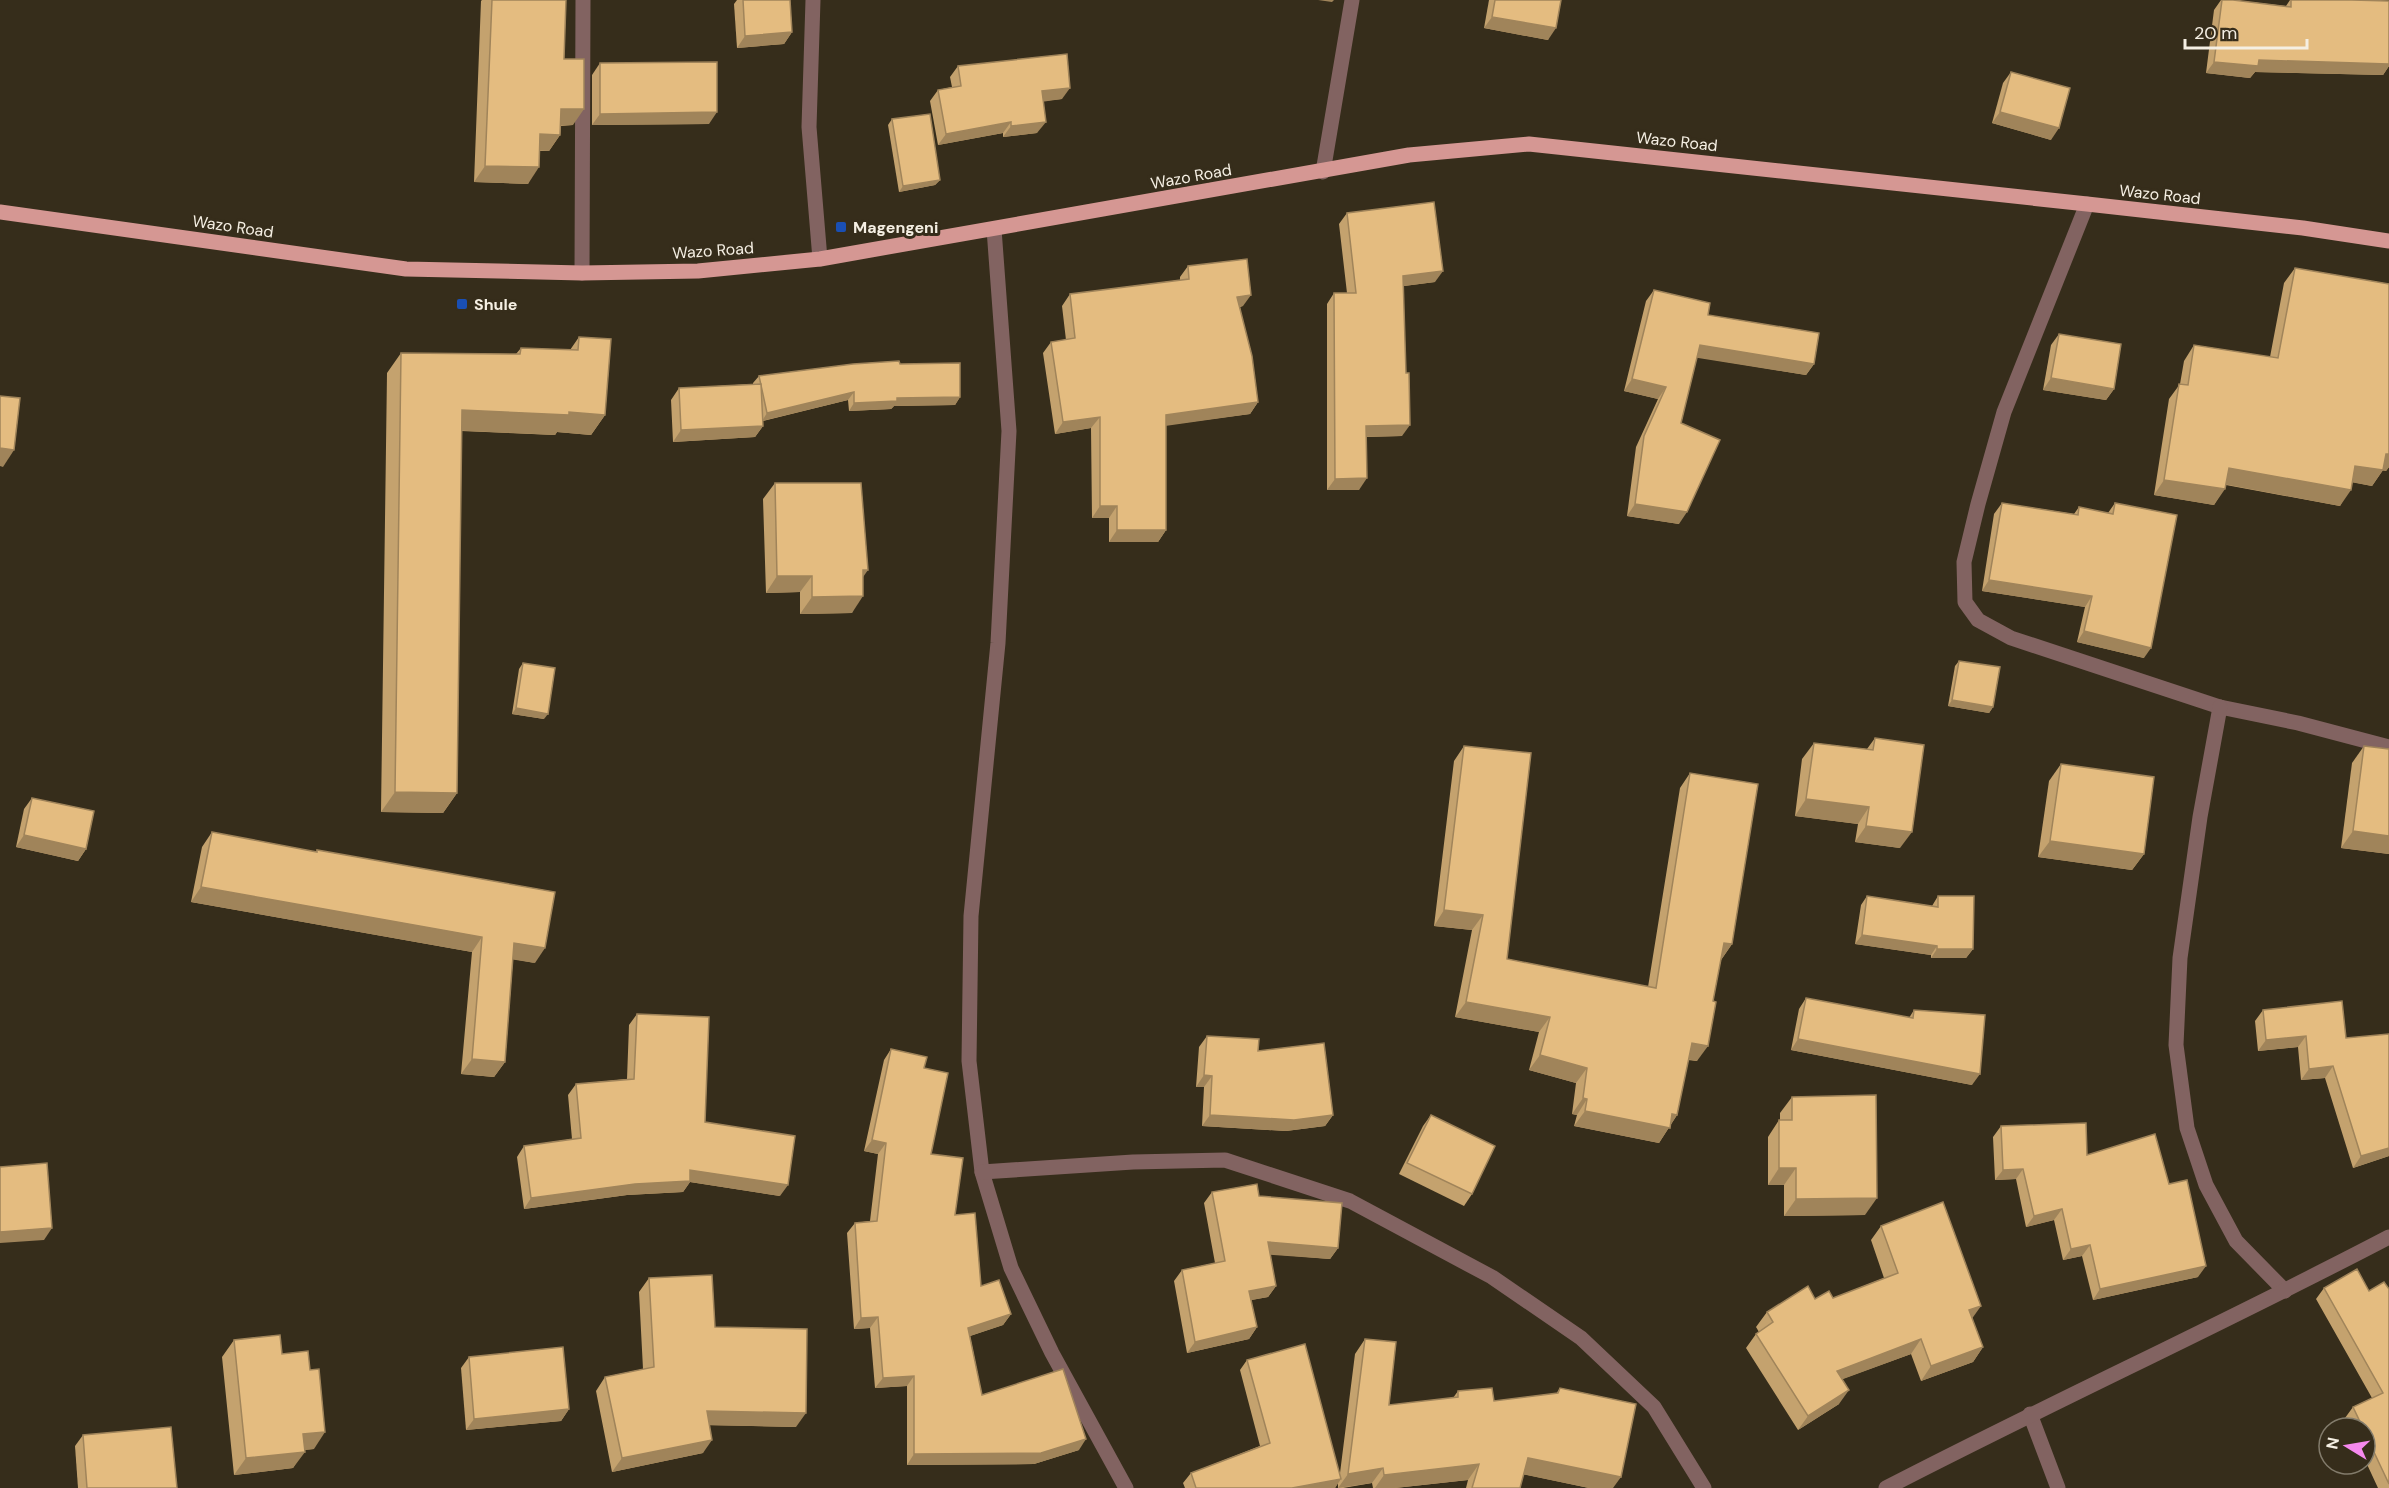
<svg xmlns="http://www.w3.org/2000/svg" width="2389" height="1488" font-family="'DM Sans',sans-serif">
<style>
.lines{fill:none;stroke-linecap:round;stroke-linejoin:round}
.minor{stroke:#826361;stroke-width:15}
.major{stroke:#d59793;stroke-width:15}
.wall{fill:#c4a26e}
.shaded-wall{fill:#a0845a}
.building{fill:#e4bc80;stroke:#a0845a;stroke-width:1.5}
.transit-dot{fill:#1a4fb4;stroke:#362d1b;stroke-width:2}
.labels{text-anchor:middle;stroke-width:6;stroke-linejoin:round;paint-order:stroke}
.street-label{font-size:16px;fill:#f5efe3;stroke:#362d1b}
.poi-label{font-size:16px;font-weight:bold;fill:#f5efe3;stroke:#362d1b;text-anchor:start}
</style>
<rect width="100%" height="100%" fill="#362d1b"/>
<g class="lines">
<g class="minor">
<path d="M813 0 809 127 820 259"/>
<path d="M1323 172 1352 0"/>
<path d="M2087 204 2004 412 1978 504 1964 562 1965 602 1978 620 2011 638 2220 707 2298 723 2389 747"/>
<path d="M994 229 1009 431 998 643 971 916 969 1061 982 1172 1011 1268 1052 1353 1126 1488"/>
<path d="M582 273 583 0"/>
<path d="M2220 707 2200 817 2180 958 2176 1045 2187 1128 2206 1185 2236 1241 2285 1291"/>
<path d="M982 1172 1133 1162 1225 1160 1350 1201 1492 1277 1581 1338 1654 1407 1704 1488"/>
<path d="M2030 1414 2058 1488"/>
<path d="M1886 1488C2052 1402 2223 1324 2389 1237"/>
</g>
<path class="major" d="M0 212 406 269 582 273 698 271 820 259 1409 155 1529 144 2087 204 2303 228 2389 241"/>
</g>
<g class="wall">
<path d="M482 0H566L564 59 573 125 561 126 560 135 549 151H540L528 184 474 182 481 1Z"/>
<path d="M737 0H790L792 32 784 44 737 48 734 4Z"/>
<path d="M1489 0H1561L1548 40 1484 28Z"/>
<path d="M2221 0H2233L2286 6 2290 0H2352L2389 1V66L2383 75 2255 72 2250 78 2206 73 2214 10Z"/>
<path d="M600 63 709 124 592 125V75Z"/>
<path d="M958 66 1062 99 1043 101 1037 133 1003 137V133L938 145 930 101 938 90 952 87 950 77Z"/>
<path d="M2011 72 2051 140 1992 123 2003 83Z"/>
<path d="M892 119 940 180 935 185 899 192 888 125Z"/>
<path d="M1347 213 1435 282 1404 286 1402 436 1366 437 1359 490H1327V304L1334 293H1347L1339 224Z"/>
<path d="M1188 266 1243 306 1240 307 1258 402 1250 414 1166 425V530L1158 542H1109V518H1092L1091 428 1055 434 1043 353 1051 342 1066 340 1062 306 1070 294 1180 280V277Z"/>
<path d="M2295 268 2389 284V467L2386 471 2383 470 2372 486 2352 482 2340 506 2226 485 2214 505 2154 495 2169 399 2180 384 2184 361 2194 345 2270 357 2284 283Z"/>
<path d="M1654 290 1814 364 1806 375 1697 357 1681 423 1679 524 1627 516 1636 447 1658 399 1624 391 1646 301Z"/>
<path d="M2059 334 2114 389 2106 400 2043 390 2051 345Z"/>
<path d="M579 337 605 415 591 435 557 432 555 435 461 431 457 793 443 813 381 812 387 373 401 353 516 354 521 348 570 350Z"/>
<path d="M900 364 960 397 955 405 894 406 891 409 849 411 848 400 763 421V426L755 437 673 442 671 400 679 388 753 384V383L759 376Z"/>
<path d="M775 483 863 577 852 613 800 614V592L766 593 763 499Z"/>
<path d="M2002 503 2074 514 2079 507 2108 513 2115 503 2144 658 2077 642 2085 607 1982 591 1994 514Z"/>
<path d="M1959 661 1993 707 1989 713 1948 706 1955 666Z"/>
<path d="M523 663 544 719 512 714 519 669Z"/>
<path d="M1875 738 1900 848 1855 842 1858 824 1795 816 1802 759 1814 743 1867 749Z"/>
<path d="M1464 746 1507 959 1648 987 1680 788 1690 773 1732 944 1721 960 1697 1061 1688 1060 1677 1115 1659 1143 1574 1126 1577 1115 1572 1114 1576 1083 1529 1070 1539 1032 1455 1017 1472 930 1434 926 1454 761Z"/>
<path d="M2364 746 2389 749V854L2341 848 2352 763Z"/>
<path d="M2061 764 2144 854 2132 870 2038 857 2049 781Z"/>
<path d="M32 798 86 849 78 861 16 847 24 809Z"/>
<path d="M212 832 316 852 317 850 535 963 513 959 505 1062 494 1077 461 1074 472 952 191 902 202 847Z"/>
<path d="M1867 896 1932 906 1938 896 1973 949 1966 958H1931V955L1855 944 1861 905Z"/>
<path d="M1806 998 1909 1018 1914 1010 1972 1085 1791 1050 1799 1009Z"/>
<path d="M2263 1010 2346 1038 2389 1156 2353 1168 2325 1078 2301 1080 2298 1047 2258 1051 2255 1021Z"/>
<path d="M637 1014 705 1122 780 1196 690 1182 683 1192 627 1195 524 1209 517 1157 524 1146 572 1139 568 1095 576 1084 627 1079 629 1025Z"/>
<path d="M1207 1036 1258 1051 1333 1115 1325 1126 1286 1131 1202 1126 1204 1087H1196L1199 1047Z"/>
<path d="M891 1049 924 1068 931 1154 955 1215 981 1286 1011 1314 1003 1325 970 1336 982 1395 1079 1450 1034 1464 907 1465V1386L875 1388 870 1328 854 1329 847 1233 855 1223 870 1221 878 1154 864 1151 884 1060Z"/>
<path d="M1792 1097 1865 1215 1784 1216V1185H1768V1137L1779 1120H1780V1113Z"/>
<path d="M1431 1115 1472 1194 1464 1206 1399 1174 1423 1126Z"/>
<path d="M2001 1126 2087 1155 2169 1184 2198 1277 2093 1300 2082 1256 2063 1260 2054 1220 2026 1227 2016 1179 1995 1180 1993 1137Z"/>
<path d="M1212 1192 1259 1196 1338 1248 1330 1259 1270 1254 1276 1286 1268 1297 1251 1300 1257 1327 1249 1339 1187 1353 1174 1281 1182 1270 1215 1263 1204 1203Z"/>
<path d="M1881 1226 1972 1318 1983 1347 1973 1362 1921 1381 1911 1354 1842 1379 1839 1404 1798 1430 1746 1348 1756 1334 1759 1332 1756 1327 1767 1312 1815 1299 1833 1298 1884 1278 1871 1240Z"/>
<path d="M649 1278 715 1327 796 1427 709 1425 703 1453 612 1472 596 1391 605 1377 643 1369 639 1292Z"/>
<path d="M2324 1288 2369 1291 2389 1289V1488H2378L2365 1460V1428H2350L2345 1418 2353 1407 2372 1398 2316 1299Z"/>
<path d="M1365 1339 1389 1405 1453 1398 1458 1391 1494 1401 1556 1394 1560 1388 1613 1488H1589L1523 1474 1520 1488H1466L1468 1480 1395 1488H1373L1372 1483 1343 1488H1338V1483L1335 1488H1185L1183 1483 1191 1473 1260 1446 1240 1370 1247 1360 1340 1473 1355 1354Z"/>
<path d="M234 1340 282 1354 310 1370 314 1449 304 1450 293 1468 234 1475 222 1357Z"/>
<path d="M469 1357 569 1409 561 1421 466 1430 461 1368Z"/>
<path d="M83 1435 177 1488H78L75 1446Z"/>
</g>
<g class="shaded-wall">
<path d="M1318 0H1334L1332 2Z"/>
<path d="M1492 17 1556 28 1548 40 1484 28Z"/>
<path d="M792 32 784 44 737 48 745 36Z"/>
<path d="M2259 60 2389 64V66L2383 75 2255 72 2250 78 2206 73 2214 62Z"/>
<path d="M1070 88 1062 99 1034 103 1042 91Z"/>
<path d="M561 109H584L573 125 550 126Z"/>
<path d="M717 112 709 124 592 125 600 114Z"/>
<path d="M2000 112 2059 128 2051 140 1992 123Z"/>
<path d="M1011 122 1003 133 938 145 946 134Z"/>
<path d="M1046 122 1037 133 1003 137 1011 126Z"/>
<path d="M540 134 560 135 549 151 529 150Z"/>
<path d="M485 166 539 167 528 184 474 182Z"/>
<path d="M940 180 935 185 899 192 903 186Z"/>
<path d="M1443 271 1435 282 1396 287 1403 276Z"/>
<path d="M1251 295 1243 306 1229 308 1237 297Z"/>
<path d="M1700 345 1814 364 1806 375 1692 357Z"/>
<path d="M2051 378 2114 389 2106 400 2043 390Z"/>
<path d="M1632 379 1666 387 1658 399 1624 391Z"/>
<path d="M854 392 848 400 762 421 767 413Z"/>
<path d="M960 397 955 405 894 406 891 409 849 411 854 403 897 398Z"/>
<path d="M1258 402 1250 414 1158 427 1166 415Z"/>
<path d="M462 410 569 412 605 415 591 435 557 432 555 435 448 430Z"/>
<path d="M1100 417 1091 428 1055 434 1063 422Z"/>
<path d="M1410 425 1402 436 1358 437 1366 426Z"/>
<path d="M763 426 755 437 673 442 681 430Z"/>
<path d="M0 448 14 450 3 467 0 466Z"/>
<path d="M2386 454H2389V467L2386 471 2380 470H2383L2372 486 2345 481 2355 466Z"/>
<path d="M2229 468 2351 490 2340 506 2218 483Z"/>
<path d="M1367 478 1359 490H1327L1335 479Z"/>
<path d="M2164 480 2225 489 2214 505 2154 495Z"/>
<path d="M1635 504 1687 512 1679 524 1627 516Z"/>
<path d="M1100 506H1117L1109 518H1092Z"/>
<path d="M1117 530H1166L1158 542H1109Z"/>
<path d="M863 570H868L856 587Z"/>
<path d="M777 576H812L800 592 766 593Z"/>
<path d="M1989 580 2092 596 2085 607 1982 591Z"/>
<path d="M863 596 852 613 800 614 812 597Z"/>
<path d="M2084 631 2151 648 2144 658 2077 642Z"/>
<path d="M1952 700 1993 707 1989 713 1948 706Z"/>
<path d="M516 708 548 714 544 719 512 714Z"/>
<path d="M395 792 457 793 443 813 381 812Z"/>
<path d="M1806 799 1869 807 1858 824 1795 816Z"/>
<path d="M1866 826 1912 832 1900 848 1855 842Z"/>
<path d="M2353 831 2389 836V854L2341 848Z"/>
<path d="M24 835 86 849 78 861 16 847Z"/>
<path d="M2050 841 2144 854 2132 870 2038 857Z"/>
<path d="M201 887 482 937 472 952 191 902Z"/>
<path d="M1444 910 1483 915 1472 930 1434 926Z"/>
<path d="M1862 935 1937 946 1931 955 1855 944Z"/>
<path d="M514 943 545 948 535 963 504 958Z"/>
<path d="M1724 943 1732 944 1721 960Z"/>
<path d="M1937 949H1973L1966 958H1931Z"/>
<path d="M1466 1002 1550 1017 1539 1032 1455 1017Z"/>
<path d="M2306 1036 2298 1047 2258 1051 2266 1040Z"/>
<path d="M1798 1039 1980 1074 1972 1085 1791 1050Z"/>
<path d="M1692 1043 1708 1046 1697 1061 1681 1058Z"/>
<path d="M1540 1055 1587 1068 1576 1083 1529 1070Z"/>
<path d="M472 1059 505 1062 494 1077 461 1074Z"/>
<path d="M2333 1066 2325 1078 2301 1080 2309 1069Z"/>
<path d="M1204 1075 1212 1076 1204 1087H1196Z"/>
<path d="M1583 1098 1587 1099 1577 1115 1572 1114Z"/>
<path d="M1585 1111 1672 1114 1677 1115 1659 1143 1574 1126Z"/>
<path d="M1210 1115H1333L1325 1126 1286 1131 1202 1126Z"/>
<path d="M872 1140 886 1143 878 1154 864 1151Z"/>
<path d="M2389 1148V1156L2353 1168 2361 1156Z"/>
<path d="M1779 1168H1796L1784 1185H1768Z"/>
<path d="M2023 1169 2016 1179 1995 1180 2003 1170Z"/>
<path d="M690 1170 788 1185 780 1196 690 1182 683 1192 627 1195 524 1209 531 1198Z"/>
<path d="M1877 1198 1865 1215 1784 1216 1796 1199Z"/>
<path d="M2062 1209 2054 1220 2026 1227 2034 1216Z"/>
<path d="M52 1228 44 1240 0 1243V1232Z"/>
<path d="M1268 1242 1338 1248 1330 1259 1260 1254Z"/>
<path d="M2090 1245 2082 1256 2063 1260 2071 1249Z"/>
<path d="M2206 1266 2198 1277 2093 1300 2100 1289Z"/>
<path d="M1276 1286 1268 1297 1241 1302 1249 1291Z"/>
<path d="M1981 1306 1971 1320 1969 1310Z"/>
<path d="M1011 1314 1003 1325 961 1339 968 1328Z"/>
<path d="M878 1317 870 1328 854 1329 861 1318Z"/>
<path d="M1257 1327 1249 1339 1187 1353 1195 1342Z"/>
<path d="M1921 1339 1911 1354 1827 1385 1837 1371Z"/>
<path d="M1983 1347 1973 1362 1921 1381 1931 1366Z"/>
<path d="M914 1376 907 1386 875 1388 883 1378Z"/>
<path d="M1849 1390 1839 1404 1798 1430 1808 1416Z"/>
<path d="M569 1409 561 1421 466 1430 474 1419Z"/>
<path d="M707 1411 806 1413 796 1427 697 1425Z"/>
<path d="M325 1432 314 1449 291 1451 303 1434Z"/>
<path d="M1086 1439 1079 1450 1034 1464 907 1465 914 1454Z"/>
<path d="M712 1440 703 1453 612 1472 622 1458Z"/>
<path d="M305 1452 293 1468 234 1475 246 1458Z"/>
<path d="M1528 1458 1621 1477 1613 1488H1589L1517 1473Z"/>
<path d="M1479 1464 1468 1480 1395 1488H1375L1384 1475Z"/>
<path d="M1383 1468 1372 1483 1338 1488 1348 1474Z"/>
<path d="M1341 1479 1335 1488H1292Z"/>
</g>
<g class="building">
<path d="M492 0H566L564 59H584V109H561L560 135 540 134 539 167 485 166Z"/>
<path d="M743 0H790L792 32 745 36Z"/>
<path d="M1495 0H1561L1556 28 1492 17Z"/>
<path d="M2222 0H2233L2291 7V0H2352L2389 1V64L2259 60 2258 66 2214 62Z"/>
<path d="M1067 54 1070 88 1042 91 1046 122 1011 126V122L946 134 938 90 961 86 958 66Z"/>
<path d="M717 62V112L600 114V63Z"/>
<path d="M2011 72 2070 88 2059 128 2000 112Z"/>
<path d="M930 114 940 180 903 186 892 119Z"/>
<path d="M1434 202 1443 271 1403 276 1406 373H1409L1410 425 1366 426 1367 478 1335 479 1334 293H1356L1347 213Z"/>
<path d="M1247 259 1251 295 1237 297 1252 356 1258 402 1166 415V530H1117V506H1100V417L1063 422 1051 342 1075 338 1070 294 1189 279 1188 266Z"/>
<path d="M2295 268 2389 284V454H2386L2383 470 2355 466 2351 490 2229 468 2225 489 2164 480 2179 384 2188 385 2194 345 2278 358Z"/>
<path d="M1654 290 1710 303 1708 315 1819 333 1814 364 1700 345 1681 423 1720 440 1687 512 1635 504 1644 436 1666 387 1632 379Z"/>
<path d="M2059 334 2121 344 2114 389 2051 378Z"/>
<path d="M579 337 611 339 605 415 569 412V415L462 410 457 793 395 792 401 353 520 354 521 348 578 350Z"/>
<path d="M899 361 900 364 960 363V397L897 398V401L854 403V392L767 413 759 376 853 364Z"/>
<path d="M761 384 763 426 681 430 679 388Z"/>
<path d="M0 396 20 398 14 450 0 448Z"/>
<path d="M775 483H861L868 570H863V596L812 597V576H777Z"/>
<path d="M2002 503 2078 515 2079 507 2113 514 2115 503 2177 515 2151 648 2084 631 2092 596 1989 580Z"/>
<path d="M1959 661 2000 667 1993 707 1952 700Z"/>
<path d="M523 663 555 668 548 714 516 708Z"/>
<path d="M1875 738 1924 745 1912 832 1866 826 1869 807 1806 799 1814 743 1873 750Z"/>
<path d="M1464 746 1531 753 1507 959 1656 988 1690 773 1758 784 1732 944 1724 943 1713 1001 1716 1002 1708 1046 1692 1043 1677 1115 1672 1114 1670 1128 1585 1111 1587 1099 1583 1098 1587 1068 1540 1055 1550 1017 1466 1002 1483 915 1444 910Z"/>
<path d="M2364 746 2389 749V836L2353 831Z"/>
<path d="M2061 764 2154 777 2144 854 2050 841Z"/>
<path d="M32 798 94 811 86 849 24 835Z"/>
<path d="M212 832 317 852V850L555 892 545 948 514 943 505 1062 472 1059 482 937 201 887Z"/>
<path d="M1867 896 1938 907V896H1974L1973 949H1937V946L1862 935Z"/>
<path d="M1806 998 1913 1018 1914 1010 1985 1015 1980 1074 1798 1039Z"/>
<path d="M2342 1001 2346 1038 2389 1034V1148L2361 1156 2333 1066 2309 1069 2306 1036 2266 1040 2263 1010Z"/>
<path d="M637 1014 709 1017 705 1122 795 1136 788 1185 690 1170V1181L635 1184 531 1198 524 1146 581 1138 576 1084 634 1079Z"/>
<path d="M1207 1036 1259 1039 1258 1051 1324 1043 1333 1115 1294 1120 1210 1115 1212 1076 1204 1075Z"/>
<path d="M891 1049 927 1057 924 1068 948 1073 931 1154 963 1158 955 1215 975 1213 981 1286 999 1280 1011 1314 968 1328 982 1395 1063 1369 1086 1439 1041 1453 914 1454V1376L883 1378 878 1317 861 1318 855 1223 877 1221 886 1143 872 1140Z"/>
<path d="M1876 1095 1877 1198 1796 1199V1168H1779V1120H1792V1097Z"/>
<path d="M1431 1115 1495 1146 1472 1194 1407 1163Z"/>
<path d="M2086 1123 2087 1155 2155 1134 2169 1184 2187 1180 2206 1266 2100 1289 2090 1245 2071 1249 2062 1209 2034 1216 2023 1169 2003 1170 2001 1126Z"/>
<path d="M47 1163 52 1228 0 1232V1167Z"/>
<path d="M1257 1184 1259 1196 1342 1203 1338 1248 1268 1242 1276 1286 1249 1291 1257 1327 1195 1342 1182 1270 1225 1261 1212 1192Z"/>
<path d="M1943 1202 1981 1306 1969 1310 1983 1347 1931 1366 1921 1339 1837 1371 1849 1390 1808 1416 1756 1334 1773 1322 1767 1312 1808 1286 1815 1299 1829 1291 1833 1298 1898 1273 1881 1226Z"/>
<path d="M2357 1269 2369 1291 2384 1282 2389 1289V1484L2365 1433V1428H2363L2353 1407 2383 1393 2324 1288Z"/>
<path d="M712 1275 715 1327 807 1329 806 1413 707 1411 712 1440 622 1458 605 1377 654 1367 649 1278Z"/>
<path d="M280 1335 282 1354 308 1351 310 1370 319 1369 325 1432 303 1434 305 1452 246 1458 234 1340Z"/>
<path d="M1365 1339 1396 1342 1389 1405 1458 1397V1391L1492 1388 1494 1401 1558 1393 1560 1388 1636 1404 1621 1477 1528 1458 1520 1488H1472L1479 1464 1384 1475 1383 1468 1348 1474Z"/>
<path d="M1305 1344 1341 1479 1292 1488H1196L1191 1473 1270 1443 1247 1360Z"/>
<path d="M563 1347 569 1409 474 1419 469 1357Z"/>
<path d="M171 1427 177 1488H87L83 1435Z"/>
</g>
<g class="transit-dot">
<rect x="835" y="221" width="12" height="12" rx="3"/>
<rect x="456" y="298" width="12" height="12" rx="3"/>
</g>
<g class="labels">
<g class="street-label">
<text transform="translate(1677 141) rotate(6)" y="6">Wazo Road</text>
<text transform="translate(1191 176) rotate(-10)" y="6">Wazo Road</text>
<text transform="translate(2160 194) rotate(6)" y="6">Wazo Road</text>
<text transform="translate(233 226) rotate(8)" y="6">Wazo Road</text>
<text transform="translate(713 250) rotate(-4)" y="6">Wazo Road</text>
</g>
<g class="poi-label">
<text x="853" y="233">Magengeni</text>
<text x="474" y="310">Shule</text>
</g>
</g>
<g transform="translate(2347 1446) rotate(281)"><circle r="28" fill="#362d1b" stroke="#827b6b" stroke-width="1.5"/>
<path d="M0-4.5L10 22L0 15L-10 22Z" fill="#f689ee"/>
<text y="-9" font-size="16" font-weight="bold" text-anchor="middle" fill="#f5efe3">N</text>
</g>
<path d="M2185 39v9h122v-9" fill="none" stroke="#f5efe3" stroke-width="3"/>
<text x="2194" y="39" font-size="18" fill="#f5efe3" stroke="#362d1b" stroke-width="4.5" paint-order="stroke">20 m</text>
</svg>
